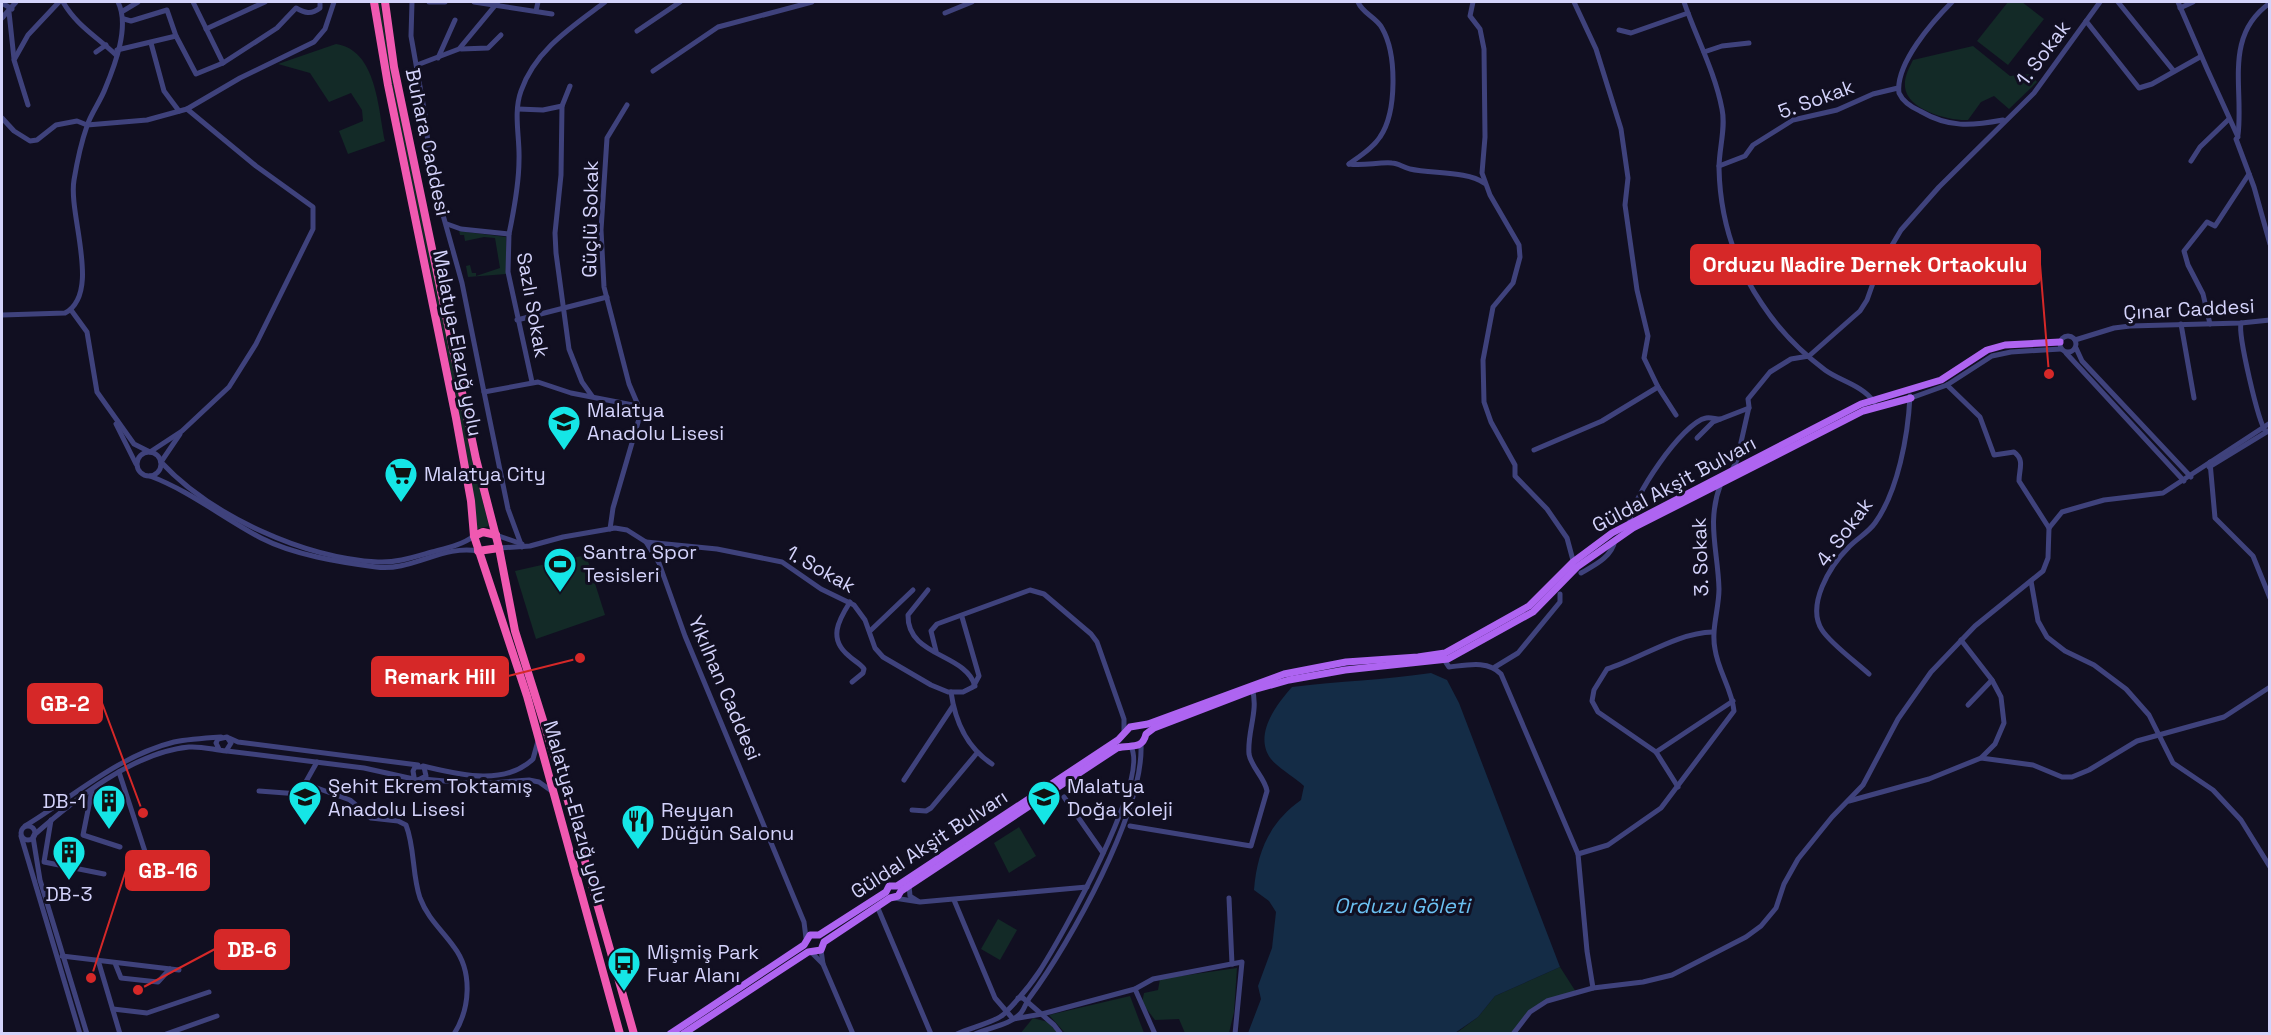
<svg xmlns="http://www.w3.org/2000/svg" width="2271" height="1035" font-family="'Space Grotesk',sans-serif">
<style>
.green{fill:#132a27}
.water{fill:#142c46}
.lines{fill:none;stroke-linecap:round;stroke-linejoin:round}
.minor{stroke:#3f427c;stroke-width:5}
.major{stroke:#ae64f1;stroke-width:7}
.highway{stroke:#f059b1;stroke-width:8}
.labels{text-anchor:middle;stroke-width:6;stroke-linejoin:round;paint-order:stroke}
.street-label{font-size:20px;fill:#d4d3fb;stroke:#110f21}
.poi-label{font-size:20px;fill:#d4d3fb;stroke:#110f21;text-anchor:start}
.water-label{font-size:21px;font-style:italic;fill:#6bc1f2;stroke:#110f21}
.leader{fill:none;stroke:#d62828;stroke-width:2}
.callout-dot{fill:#d62828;stroke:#110f21;stroke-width:2}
.callout{fill:#d62828;stroke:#d62828;stroke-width:2}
.callout-label{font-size:21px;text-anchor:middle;font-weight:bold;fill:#fff}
</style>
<rect width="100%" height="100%" fill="#110f21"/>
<g class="green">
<path d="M377 2H380L386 40 448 335 467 438 489 526 477 529C453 351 407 178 377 2Z"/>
<path d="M2008 2H2022L2044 19 2008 65 1977 41Z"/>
<path d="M336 44C377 50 378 109 385 141L348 154 339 131 363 121 362 110 351 93 329 102 310 73 278 64Z"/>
<path d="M1973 46 2010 76 2031 74 2037 82 2009 109 1994 96 1981 102 1968 120C1949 121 1907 110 1905 87 1904 77 1909 68 1913 60Z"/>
<path d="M459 231 506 237V274L468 277 466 266 470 265 472 273H476V276L500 268 495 238 484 237 465 241 464 235H460Z"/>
<path d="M586 555 605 615 536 639 515 571Z"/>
<path d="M1019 827 1036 856 1009 873 994 843Z"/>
<path d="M998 919 1017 930 1000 960 981 949Z"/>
<path d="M1560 967 1576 992 1534 1008 1513 1033 1455 1034 1478 1017 1495 996Z"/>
<path d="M1237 968 1234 1012 1229 1033H1185L1179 1019 1155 1020 1142 1003 1144 993 1158 990 1160 979Z"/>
<path d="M1130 996 1144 1033H1065L1049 1015Z"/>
<path d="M1033 1018 1048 1022 1059 1034H1020Z"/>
</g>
<path class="water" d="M1431 673 1447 680 1459 703 1560 967 1495 996 1478 1017 1455 1033H1248L1261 999 1258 986 1272 948 1276 912 1269 901 1254 890C1257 852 1269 823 1301 800L1304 786C1296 778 1278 768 1271 759 1253 735 1276 705 1292 687 1339 681 1385 680 1431 673Z"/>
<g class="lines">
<g class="minor">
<path d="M63 2C77 26 96 36 116 55"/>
<path d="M412 2 411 36 425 115 431 172 462 283 484 392 538 382 571 393 638 406"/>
<path d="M429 2H445"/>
<path d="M474 2 552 14"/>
<path d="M1473 2 1470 16 1480 29 1484 49 1485 137 1482 173 1490 195 1519 245 1520 257 1513 283 1493 307 1483 360 1484 402 1491 422 1515 465V476L1547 509 1567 538 1574 564"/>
<path d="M1574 2 1596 49 1621 129 1628 178 1625 205 1637 290 1648 336 1644 358 1658 387 1676 415"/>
<path d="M1684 2C1696 37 1715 72 1722 109 1726 128 1719 148 1719 168 1720 218 1734 263 1762 304 1779 330 1801 352 1825 370 1840 381 1862 385 1874 402"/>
<path d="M1952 2C1933 21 1895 64 1899 93 1903 102 1911 107 1920 111 1949 128 1971 126 2003 120"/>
<path d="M2118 2 2173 70"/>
<path d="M2178 2C2197 47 2217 92 2238 137L2236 139 2254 187 2270 244"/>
<path d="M2 3 12 9"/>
<path d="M2180 8 2193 2"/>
<path d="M123 11 138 2"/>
<path d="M536 11 538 2"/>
<path d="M9 12 14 59"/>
<path d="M945 13 972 2"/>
<path d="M2 18 16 2"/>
<path d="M124 19 131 21 167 10 176 36 196 74 223 63 193 2"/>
<path d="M2086 21 2139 88 2152 84 2200 57"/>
<path d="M206 29 265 2"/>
<path d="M1619 30 1631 33 1688 13"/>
<path d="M637 31 680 2"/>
<path d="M151 43 164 91 179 111"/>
<path d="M461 49 488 48 501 35"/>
<path d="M117 50 176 36"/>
<path d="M96 52 106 45"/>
<path d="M1704 52 1722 46 1749 43"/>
<path d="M438 58 455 20"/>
<path d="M223 63 277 28 296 8C305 13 311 15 320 8V4"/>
<path d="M417 65 459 49 498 2"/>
<path d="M653 71 718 27 812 2"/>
<path d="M28 105 14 60 28 35 59 2"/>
<path d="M562 106 570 86"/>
<path d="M518 109 543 110 562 106 561 175 555 233 556 253 569 349 582 382 592 396"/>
<path d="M2 118 14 131 30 141 37 140 56 125 77 121 87 125 147 120 187 109"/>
<path d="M2238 135C2244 89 2223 36 2270 3"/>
<path d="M2191 161 2200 147 2229 119"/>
<path d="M1349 164C1360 156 1373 148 1380 137 1397 112 1397 54 1382 28 1376 17 1363 14 1358 2"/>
<path d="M1349 164C1364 166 1378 162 1392 163 1398 163 1404 168 1410 169 1432 174 1467 171 1484 183"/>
<path d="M1719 166 1745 156 1753 145 1793 120 1837 110 1873 94 1898 88"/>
<path d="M447 224 461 229 509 234C514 210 519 185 519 160 520 138 513 113 521 91 535 50 573 26 605 2"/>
<path d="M509 234 508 272 532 382"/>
<path d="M71 310 87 332 97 392 134 444 150 452 182 431 229 387 256 344 313 229V207L256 166 187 109 240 78 314 42 325 29 334 2"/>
<path d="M2 315 65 313C102 293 68 215 74 180 77 162 81 143 87 126 91 113 100 102 105 89 115 65 130 26 118 2"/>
<path d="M517 320 607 297"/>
<path d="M2241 323C2238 335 2258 422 2266 432"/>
<path d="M2181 324 2194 398"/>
<path d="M2210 324 2203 294 2188 265 2184 251 2207 222 2215 226 2249 174"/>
<circle cx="2068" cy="344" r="8"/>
<path d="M2075 340 2114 328 2130 326 2241 323 2270 320"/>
<path d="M2076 348 2082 361 2191 477"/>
<path d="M2066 353 2184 481"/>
<path d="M1947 385 1980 417 1994 455 2014 452C2025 460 2019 469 2019 481L2049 528"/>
<path d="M484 392 508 509 522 547"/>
<path d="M1911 398 1947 385 1992 356 2011 352 2061 349"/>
<path d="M116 424 136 464"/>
<path d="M180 434 161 462C211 516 304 558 378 562 396 563 414 557 432 552 447 548 462 545 474 536"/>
<path d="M1697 438 1713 422 1749 408"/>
<path d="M1534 450 1602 421 1658 387"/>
<circle cx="149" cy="464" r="12"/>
<path d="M2210 462 2215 518 2253 556 2270 598"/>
<path d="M2209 467 2270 430"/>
<path d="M1731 472 1737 460 1749 407 1748 399 1770 372 1791 359 1809 356 1860 311 1867 300 1878 269 1901 230 1939 187 2034 93 2100 2"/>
<path d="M150 476C190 491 223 518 261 538 294 555 339 562 376 567 411 572 444 544 478 551"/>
<path d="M1630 522C1630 500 1683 422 1706 418 1710 417 1716 419 1720 419"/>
<path d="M610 529 613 508 641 412 629 384 604 287 601 230 607 138 627 105"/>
<path d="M496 535 522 544"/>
<path d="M646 542 717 549 782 562 821 589 854 605 865 620 875 648 883 657 931 685 948 692H963L973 687 979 676 962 617"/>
<path d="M499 548 530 546 563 537 615 528 627 530 646 542 659 563 685 636 804 922 806 938"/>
<path d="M1581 573C1595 565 1612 557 1615 540"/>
<path d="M2031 581 2038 621 2047 637 2065 651 2094 665 2126 689 2149 715 2173 763 2213 790 2241 820 2270 867"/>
<path d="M928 590 908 615C907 657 966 653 975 686"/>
<path d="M850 602C838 621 828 639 849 656 854 661 860 663 864 669L863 673 852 682"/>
<path d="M870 631 913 590"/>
<path d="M936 651 931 631 937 624 1030 590 1044 594 1091 634 1097 642 1124 719V731"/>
<path d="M1443 658 1449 667C1467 665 1488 660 1501 674L1578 854 1587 951 1593 988"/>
<path d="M1495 667 1518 653 1560 602V594"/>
<path d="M1869 674C1856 662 1831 644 1822 630 1806 605 1830 566 1848 548 1856 539 1868 533 1875 523 1898 491 1908 436 1910 396"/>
<path d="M951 692C955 721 966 747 992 764"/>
<path d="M1968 705 1992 680"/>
<path d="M229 738 238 742 418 765"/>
<path d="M227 751 364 768 418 780 426 776 424 767H415L413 771 414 777"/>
<path d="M1656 752 1733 701"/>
<path d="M1981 758 2033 765 2062 777H2072L2089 770 2137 741 2224 717 2270 687"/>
<path d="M423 766C457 774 504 787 533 759L538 741"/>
<path d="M119 772 155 882"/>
<path d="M423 779 477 784 529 780 539 782 553 792"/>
<path d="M904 780 953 706"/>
<path d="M306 784 350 800 371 818 398 821 406 825C415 848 412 875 420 898 428 919 442 930 454 947 473 972 470 1009 454 1034"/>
<path d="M1678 787 1656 752 1598 712 1592 701 1594 690 1607 669C1642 658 1676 633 1713 632"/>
<path d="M92 790 83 835 120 847"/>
<path d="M259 791 299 794 317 762"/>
<path d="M1064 797 1103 853"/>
<path d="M1849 801 1929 779 1981 758 1995 744 2004 723 2001 697 1992 680 1961 640"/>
<path d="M912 810 926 811 931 808 977 753"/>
<path d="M51 820 44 862 104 874"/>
<circle cx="28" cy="833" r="7"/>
<path d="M25 826C73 797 118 756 174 742 189 739 205 738 221 737"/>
<path d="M1130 826 1251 846 1267 791C1265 778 1251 767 1249 754 1247 731 1259 711 1252 688"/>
<path d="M34 835C75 799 134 752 189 747 202 746 214 750 226 751L231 743 227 737 218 739 216 743 219 749"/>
<path d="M21 836 80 1034"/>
<path d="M33 837 40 880 87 1034"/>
<path d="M1578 854 1608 845 1661 808 1734 711C1732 689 1718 671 1715 649 1711 629 1719 609 1719 589 1718 550 1706 522 1721 483"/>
<path d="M909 885 910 896 918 901"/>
<path d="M894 898 920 902 1087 887"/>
<path d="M1229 898 1232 964"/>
<path d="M954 900 995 998 1013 1019 1042 1014 1135 989 1153 979 1242 962 1235 1034"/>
<path d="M877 906 931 1034"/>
<path d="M821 950 823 964 853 1034"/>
<path d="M812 953 823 964"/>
<path d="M62 956 179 970"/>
<path d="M98 960 120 1034"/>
<path d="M115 963 121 978 158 982 170 969"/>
<path d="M1135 989 1155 1034"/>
<path d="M1018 998H1023L1054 1025 1061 1034"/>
<path d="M113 1009 147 1013 209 992"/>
<path d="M166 1034 217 1016"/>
<path d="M957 1034C969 1028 996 1022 1004 1014 1016 1002 1029 987 1039 972 1061 938 1150 780 1131 747"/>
<path d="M975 1034C990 1027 1010 1025 1021 1013 1025 1008 1026 1002 1030 997 1070 943 1144 811 1141 744"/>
<path d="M1513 1034 1530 1012 1547 1001 1593 988 1643 982 1672 975 1746 937 1761 926 1776 908 1784 884 1798 859 1832 817 1863 785 1898 719 1931 672 1975 626 2043 571 2048 558 2049 528 2062 512 2104 500 2163 493 2270 423"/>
</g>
<g class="major">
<path d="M670 1034 804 945 810 935H819L886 892 889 886H897L1118 740 1130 727 1148 724 1284 674 1346 662 1418 657 1445 653 1529 606 1573 562 1612 533 1861 404 1941 380 1987 350 2005 345 2060 342"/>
<path d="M683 1034 808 952 821 950 824 942 890 898 898 896 901 891 1117 748C1130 744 1142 751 1146 734L1154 728 1253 690 1289 680 1345 670 1448 659 1533 612 1577 567 1633 528 1863 411 1911 398"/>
</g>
<g class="highway">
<path d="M374 2 388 85 456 418 471 501 474 536 527 696 620 1034"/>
<path d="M385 2 394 67 476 459 499 548 515 631 564 787 634 1034"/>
<path d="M474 536 483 532 496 535"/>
<path d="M478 551 499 548"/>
</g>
</g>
<defs>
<symbol id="school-pin" viewBox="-11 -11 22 30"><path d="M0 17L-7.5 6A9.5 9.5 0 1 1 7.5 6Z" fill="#15e6e6" stroke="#110f21"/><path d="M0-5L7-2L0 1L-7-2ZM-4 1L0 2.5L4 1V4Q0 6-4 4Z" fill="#111"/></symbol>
<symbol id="supermarket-pin" viewBox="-11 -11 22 30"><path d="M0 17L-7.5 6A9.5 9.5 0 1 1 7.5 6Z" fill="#15e6e6" stroke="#110f21"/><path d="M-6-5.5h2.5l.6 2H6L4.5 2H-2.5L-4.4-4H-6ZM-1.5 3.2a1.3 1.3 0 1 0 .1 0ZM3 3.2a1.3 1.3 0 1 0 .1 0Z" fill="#111"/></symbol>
<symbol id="stadium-pin" viewBox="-11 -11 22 30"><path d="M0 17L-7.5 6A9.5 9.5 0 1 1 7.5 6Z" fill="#15e6e6" stroke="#110f21"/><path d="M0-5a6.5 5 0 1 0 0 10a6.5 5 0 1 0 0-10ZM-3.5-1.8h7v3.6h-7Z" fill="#111"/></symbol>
<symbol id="building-pin" viewBox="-11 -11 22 30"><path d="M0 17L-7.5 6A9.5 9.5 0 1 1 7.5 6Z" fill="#15e6e6" stroke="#110f21"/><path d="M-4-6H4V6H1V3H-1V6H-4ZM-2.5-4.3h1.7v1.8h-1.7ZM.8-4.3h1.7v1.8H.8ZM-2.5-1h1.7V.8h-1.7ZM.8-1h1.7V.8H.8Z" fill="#111"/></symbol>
<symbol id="restaurant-pin" viewBox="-11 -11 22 30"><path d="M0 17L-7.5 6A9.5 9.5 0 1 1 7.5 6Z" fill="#15e6e6" stroke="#110f21"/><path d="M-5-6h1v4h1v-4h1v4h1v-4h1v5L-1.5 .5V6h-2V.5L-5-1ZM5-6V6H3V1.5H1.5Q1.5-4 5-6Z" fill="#111"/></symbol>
<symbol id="bus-pin" viewBox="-11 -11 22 30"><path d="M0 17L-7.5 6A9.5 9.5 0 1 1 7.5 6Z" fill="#15e6e6" stroke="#110f21"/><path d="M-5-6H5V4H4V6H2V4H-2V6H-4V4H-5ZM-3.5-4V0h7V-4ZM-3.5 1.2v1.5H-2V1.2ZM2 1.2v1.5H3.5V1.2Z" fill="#111"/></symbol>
</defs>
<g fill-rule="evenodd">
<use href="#school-pin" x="545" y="403" width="38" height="52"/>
<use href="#supermarket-pin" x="382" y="455" width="38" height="52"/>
<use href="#stadium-pin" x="541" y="545" width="38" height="52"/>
<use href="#school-pin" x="286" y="778" width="38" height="52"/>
<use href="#school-pin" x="1025" y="778" width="38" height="52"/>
<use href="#building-pin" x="90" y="782" width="38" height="52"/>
<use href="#restaurant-pin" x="619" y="802" width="38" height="52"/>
<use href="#building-pin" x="50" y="833" width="38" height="52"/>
<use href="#bus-pin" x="605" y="944" width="38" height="52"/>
</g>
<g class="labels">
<g class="street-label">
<text transform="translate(2043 53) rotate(-53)" y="7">1. Sokak</text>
<text transform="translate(1816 99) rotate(-20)" y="7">5. Sokak</text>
<text transform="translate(428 142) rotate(78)" y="7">Buhara Caddesi</text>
<text transform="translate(590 219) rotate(-89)" y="7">Güçlü Sokak</text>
<text transform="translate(533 305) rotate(80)" y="7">Sazlı Sokak</text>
<text transform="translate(2189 309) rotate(-3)" y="7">Çınar Caddesi</text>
<text transform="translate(458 343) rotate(79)" y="7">Malatya-Elazığ yolu</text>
<text transform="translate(1674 484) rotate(-28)" y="7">Güldal Akşit Bulvarı</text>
<text transform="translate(1844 532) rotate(-53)" y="7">4. Sokak</text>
<text transform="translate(1700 557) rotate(-92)" y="7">3. Sokak</text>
<text transform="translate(821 569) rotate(29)" y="7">1. Sokak</text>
<text transform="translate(725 688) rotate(67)" y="7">Yıkılhan Caddesi</text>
<text transform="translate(576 812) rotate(74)" y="7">Malatya-Elazığ yolu</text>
<text transform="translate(929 844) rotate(-33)" y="7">Güldal Akşit Bulvarı</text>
</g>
<g class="poi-label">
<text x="587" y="417">Malatya<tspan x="587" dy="23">Anadolu Lisesi</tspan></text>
<text x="424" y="481">Malatya City</text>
<text x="583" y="559">Santra Spor<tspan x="583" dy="23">Tesisleri</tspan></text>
<text x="328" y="793">Şehit Ekrem Toktamış<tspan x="328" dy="23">Anadolu Lisesi</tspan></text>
<text x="1067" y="793">Malatya<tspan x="1067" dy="23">Doğa Koleji</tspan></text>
<text x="86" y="808" text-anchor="end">DB-1</text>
<text x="661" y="817">Reyyan<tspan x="661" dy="23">Düğün Salonu</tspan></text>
<text x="69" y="901" text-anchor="middle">DB-3</text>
<text x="647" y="959">Mişmiş Park<tspan x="647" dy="23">Fuar Alanı</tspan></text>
</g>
<g class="water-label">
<text x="1402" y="913">Orduzu Göleti</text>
</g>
</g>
<path class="leader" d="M2049 374L2040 264M580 658L508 676M143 813L102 703M91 978L126 870M138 990L215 949"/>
<g class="callout-dot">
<circle cx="2049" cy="374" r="6"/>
<circle cx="580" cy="658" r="6"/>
<circle cx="143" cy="813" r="6"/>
<circle cx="91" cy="978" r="6"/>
<circle cx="138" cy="990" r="6"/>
</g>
<g class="callout">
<rect x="1691" y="245" width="349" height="39" rx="6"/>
<rect x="372" y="657" width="136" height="39" rx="6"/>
<rect x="28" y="684" width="74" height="39" rx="6"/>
<rect x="126" y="851" width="83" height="39" rx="6"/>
<rect x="215" y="930" width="74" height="39" rx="6"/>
</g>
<g class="callout-label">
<text x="1865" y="272">Orduzu Nadire Dernek Ortaokulu</text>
<text x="440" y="684">Remark Hill</text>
<text x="65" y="711">GB-2</text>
<text x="168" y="878">GB-16</text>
<text x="252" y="957">DB-6</text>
</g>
<rect width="2271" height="1035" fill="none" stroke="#d4d3fb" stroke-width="6"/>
</svg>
